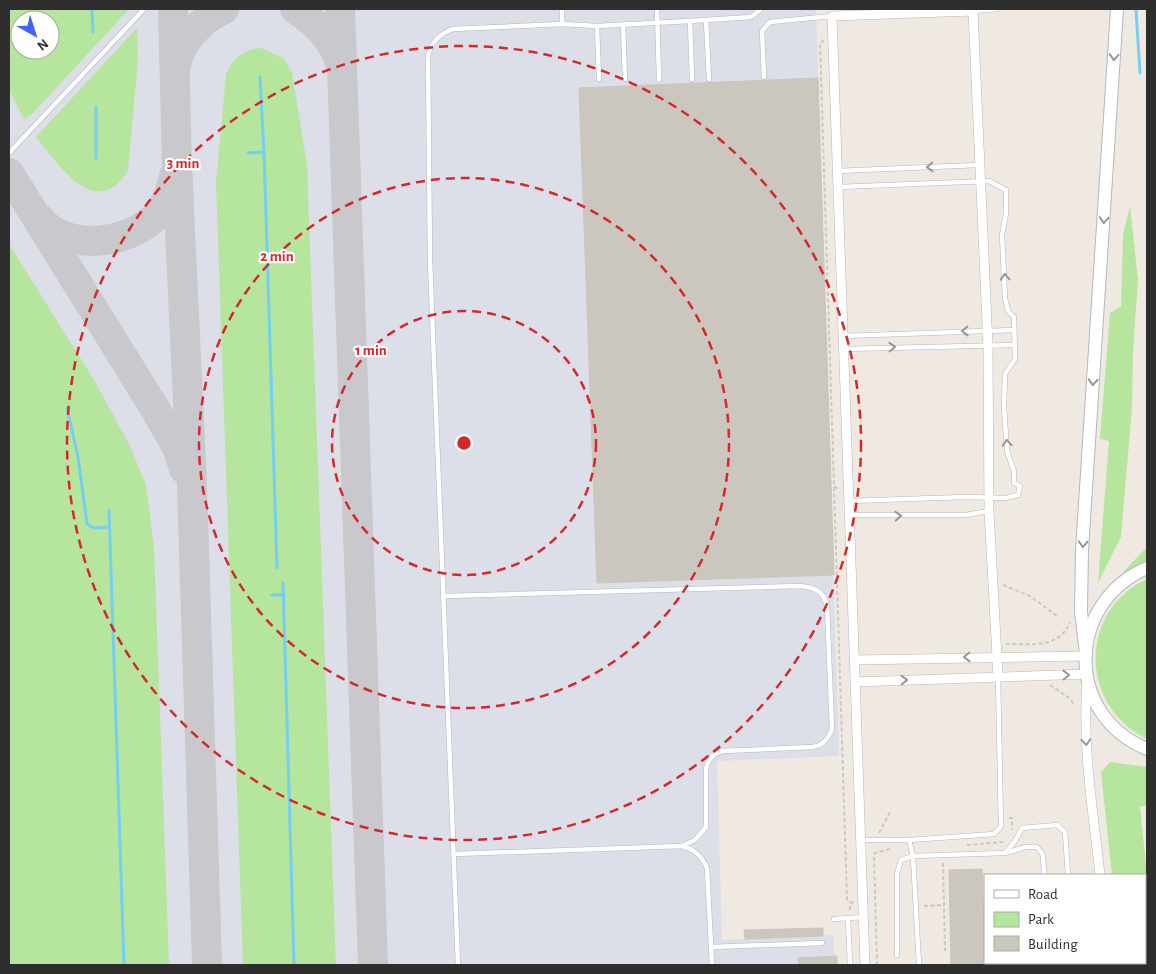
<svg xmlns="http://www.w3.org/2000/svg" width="1156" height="974" font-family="'Alegreya Sans',sans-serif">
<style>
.airport{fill:#dcdee8;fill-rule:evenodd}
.green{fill:#b6e59e;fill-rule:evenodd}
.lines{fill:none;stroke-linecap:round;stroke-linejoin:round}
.stream{stroke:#75cff0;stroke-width:3}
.taxiway{stroke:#c9c8cc;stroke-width:30}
.building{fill:#cbc7bf;stroke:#cbc5ba}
.lane-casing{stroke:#b4b7c1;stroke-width:5.5}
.street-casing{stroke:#b4b7c1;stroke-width:10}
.secondary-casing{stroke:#b4b7c1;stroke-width:14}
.path{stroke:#c9c9c9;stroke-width:2;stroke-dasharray:4 2.5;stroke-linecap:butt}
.lane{stroke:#fff;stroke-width:4.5}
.street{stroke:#fff;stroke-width:9}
.secondary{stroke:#fff;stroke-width:12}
.oneway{stroke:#969696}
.ring{fill:none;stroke:#d62828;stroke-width:2.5;stroke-dasharray:9 6}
.centre{fill:#d62828;stroke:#fff;stroke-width:2.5}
.ring-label{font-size:15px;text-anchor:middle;font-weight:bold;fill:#d62828;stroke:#fff;stroke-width:4.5;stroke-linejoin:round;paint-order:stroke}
</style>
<rect width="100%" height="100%" fill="#efe9e1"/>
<path class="airport" d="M9 9H816L839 756 717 761 722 940 834 935V956H837V965H9ZM20 20H50V50H20Z"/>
<g class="green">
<path d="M9 9H129L32 114 24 119 9 90ZM20 20H50V50H20Z"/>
<path d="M137 28 138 59 128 170C96 224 58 163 36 137Z"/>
<path d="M261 48 283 58 292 72 307 165 336 965H243L216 182 226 74C233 58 244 49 261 48Z"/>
<path d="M1130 206 1138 280 1133 351 1132 407 1121 537 1098 583 1109 441 1100 439 1110 313 1121 306 1123 235Z"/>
<path d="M9 244 94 380 129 444 146 485 154 549 169 965H9Z"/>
<path d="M1147 547V561L1122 573Z"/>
<path d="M1147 579V739C1079 706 1078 611 1147 579Z"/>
<path d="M1110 762 1147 767V806H1140L1147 876V965H1122V963H1145V875H1112L1101 772Z"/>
</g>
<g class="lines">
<g class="stream">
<path d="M92 9 93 32"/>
<path d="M1136 9 1140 73"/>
<path d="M96 107V158"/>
<path d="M264 152 277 568"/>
<path d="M248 153 264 152 260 77"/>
<path d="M67 408 78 457 87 524 94 528 109 527"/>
<path d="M109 510 124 965"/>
<path d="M283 583 294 965"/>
<path d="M272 595H283"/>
</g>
<g class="taxiway">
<path d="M173 9 177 166 192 486 207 965"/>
<path d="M295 9C315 22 333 39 340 63"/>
<path d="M340 9 373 965"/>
<path d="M176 66C179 42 202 19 224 9"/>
<path d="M9 173 154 407 178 449 184 469"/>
<path d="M39 218C65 252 127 245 155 217 166 206 171 191 174 176"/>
</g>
</g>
<g class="building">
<path d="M818 78 834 575 597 583 579 88Z"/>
<path d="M982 869 985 965H951L949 870Z"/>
<path d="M823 928V936L745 939 744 930Z"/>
<path d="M837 956V965H799L798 958Z"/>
</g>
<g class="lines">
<defs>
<g id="lane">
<path d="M562 9V24"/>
<path d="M657 9 659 80"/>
<path d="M974 11 997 9"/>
<path d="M706 20 709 79"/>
<path d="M690 21 692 79"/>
<path d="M623 25 625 79"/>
<path d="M597 26 599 79"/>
<path d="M764 77 762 31 770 22 832 16"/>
<path d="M9 153 144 9"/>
<path d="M837 171 978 165"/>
<path d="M838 187 989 181 1006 190V214L1002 235 1005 298 1008 311 1014 317 1015 359 1005 374 1004 407 1007 451 1014 471V483L1020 486 1018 495 1006 498 965 497 849 501"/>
<path d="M843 336 1014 330"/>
<path d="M844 349 1015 345"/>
<path d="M849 515H966L989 511"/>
<path d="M444 596 800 586C814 587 824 591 827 606L832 729C828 739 823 745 813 747L722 751C712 755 708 759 706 769V827L695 840 682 846"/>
<path d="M861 840H909L994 834 1001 826 998 677"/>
<path d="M909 840 913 856 919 965"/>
<path d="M1006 852 1015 841 1022 828 1057 825 1065 832 1068 875"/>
<path d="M455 854 682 846C695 850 701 855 707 868L712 965"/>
<path d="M848 918 850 965"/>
<path d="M834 919 863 917"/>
<path d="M712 947 822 943"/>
<path d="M897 955V874L901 860 913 856 1005 853 1026 847H1037L1043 855 1044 875"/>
<path d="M1074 963 1075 965"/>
<path d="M458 965 430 261 428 56C431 42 439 34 453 29L562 24 597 26 690 21 751 17 761 9"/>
</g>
<g id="street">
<path d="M973 11 988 346 989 511 998 676"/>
<path d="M854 660 1085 656"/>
<path d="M1087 681C1082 746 1093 811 1100 875"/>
<path d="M855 682 1087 674"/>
<path d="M1110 963V965"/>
<path d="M865 965 832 16 973 11V9"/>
</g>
<g id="secondary">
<path d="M1147 568C1066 603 1064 715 1147 749"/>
<path d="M1086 654 1081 612 1082 550 1117 9"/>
</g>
</defs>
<use href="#lane" class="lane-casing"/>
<use href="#street" class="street-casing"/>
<use href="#secondary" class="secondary-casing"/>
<g class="path">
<path d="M824 40 820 44 834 486 838 489"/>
<path d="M834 487 847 900 851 903"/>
<path d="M1003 585 1030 596 1057 616"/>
<path d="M1006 644C1029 644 1060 649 1070 622"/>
<path d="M1050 685 1068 697 1075 705"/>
<path d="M1009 818H1012V830"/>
<path d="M879 833 891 810"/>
<path d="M967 845 1004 842"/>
<path d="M943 863 945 951"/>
<path d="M924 906 944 905"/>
<path d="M849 910 853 901"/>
<path d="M877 965 874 855 875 853 890 849"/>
</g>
<use href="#lane" class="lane"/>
<use href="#street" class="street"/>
<use href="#secondary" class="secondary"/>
</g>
<defs><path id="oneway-chevron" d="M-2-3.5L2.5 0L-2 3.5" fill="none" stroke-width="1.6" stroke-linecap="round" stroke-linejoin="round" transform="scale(1.25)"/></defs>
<g class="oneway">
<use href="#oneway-chevron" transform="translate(1114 57) rotate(94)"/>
<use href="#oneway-chevron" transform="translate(930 167) rotate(178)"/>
<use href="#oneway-chevron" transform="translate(1104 220) rotate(94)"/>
<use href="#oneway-chevron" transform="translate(1005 277) rotate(-92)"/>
<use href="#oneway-chevron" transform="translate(965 331) rotate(179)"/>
<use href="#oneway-chevron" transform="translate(892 347) rotate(-2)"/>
<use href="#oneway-chevron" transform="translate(1093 382) rotate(94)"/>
<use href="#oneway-chevron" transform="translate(1007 443) rotate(-94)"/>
<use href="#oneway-chevron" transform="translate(898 516) rotate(-3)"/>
<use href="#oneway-chevron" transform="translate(1083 544) rotate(93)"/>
<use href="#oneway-chevron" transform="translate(967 657) rotate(179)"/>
<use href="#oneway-chevron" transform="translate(1066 675) rotate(-1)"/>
<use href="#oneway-chevron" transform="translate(904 680) rotate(-2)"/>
<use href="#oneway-chevron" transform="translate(1086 742) rotate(86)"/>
</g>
<g class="ring">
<circle cx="464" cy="443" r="132"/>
<circle cx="464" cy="443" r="265"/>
<circle cx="464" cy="443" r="397"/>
</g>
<circle cx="464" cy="443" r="8" class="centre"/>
<g class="ring-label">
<text x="183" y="168">3 min</text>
<text x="277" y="261">2 min</text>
<text x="371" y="355">1 min</text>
</g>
<rect width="1156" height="974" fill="none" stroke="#2e2e2e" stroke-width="20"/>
<rect x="984" y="874" width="162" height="90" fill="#ffffff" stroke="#ababab"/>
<rect x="994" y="890" width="25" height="8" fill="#ffffff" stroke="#ababab"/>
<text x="1028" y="899" font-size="15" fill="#2e2e2e">Road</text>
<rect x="994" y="912" width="25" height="15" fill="#b6e59e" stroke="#ababab"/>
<text x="1028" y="924" font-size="15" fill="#2e2e2e">Park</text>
<rect x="994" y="936" width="25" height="15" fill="#cbc7bf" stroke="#ababab"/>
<text x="1028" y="949" font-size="15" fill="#2e2e2e">Building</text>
<g transform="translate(35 35) rotate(141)"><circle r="24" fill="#ffffff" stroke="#ababab"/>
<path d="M0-4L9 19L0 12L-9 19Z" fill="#4264fb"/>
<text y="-8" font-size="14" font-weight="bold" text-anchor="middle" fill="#2e2e2e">N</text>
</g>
</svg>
